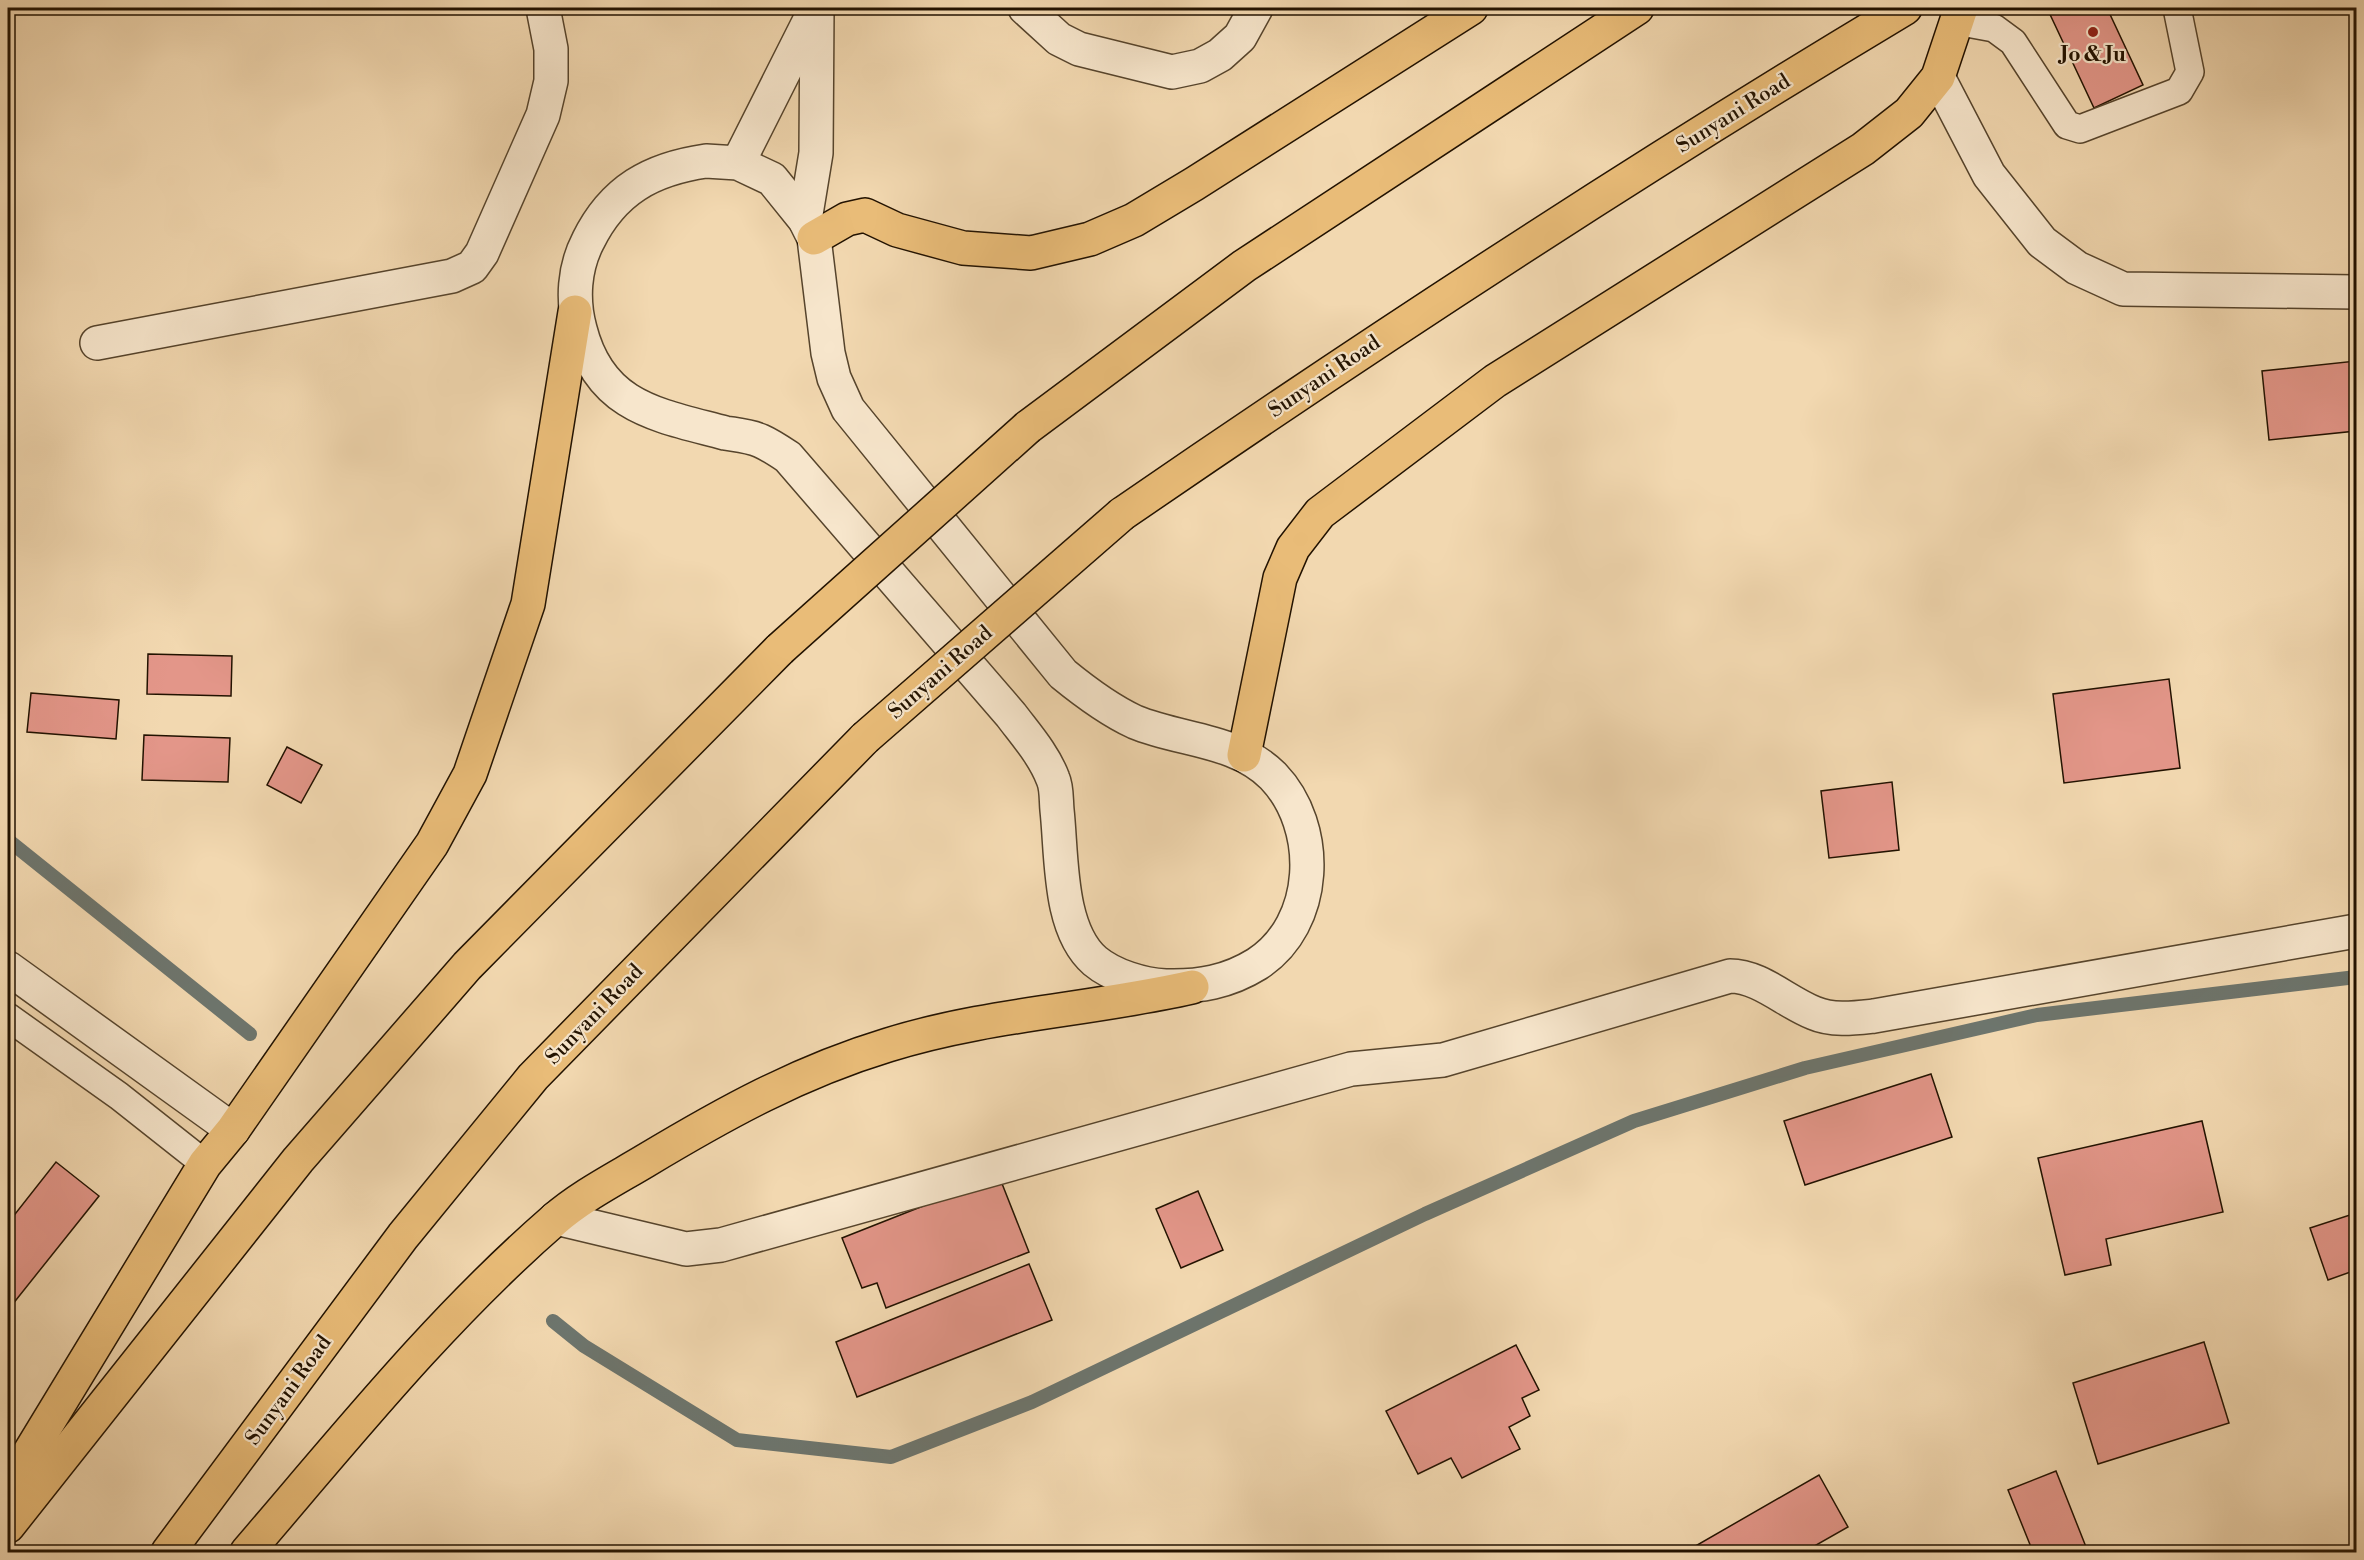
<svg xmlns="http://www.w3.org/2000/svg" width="2364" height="1560" font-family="'Libre Bodoni',serif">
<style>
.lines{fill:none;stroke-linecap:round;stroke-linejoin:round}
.stream{stroke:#6d756d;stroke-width:14}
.building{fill:#e39689;stroke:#221200;stroke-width:1.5}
.service-casing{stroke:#56442c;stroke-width:30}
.minor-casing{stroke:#56442c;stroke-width:36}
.tertiary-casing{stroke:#56442c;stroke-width:36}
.primary-casing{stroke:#221200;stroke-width:36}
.service{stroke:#f7e6cc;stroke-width:27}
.minor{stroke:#f7e6cc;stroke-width:33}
.tertiary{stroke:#f7e6cc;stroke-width:33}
.primary{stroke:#e9bc78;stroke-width:33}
.primary-bridge-casing{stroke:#221200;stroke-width:36;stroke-linecap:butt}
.primary-bridge{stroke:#e9bc78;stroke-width:33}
.poi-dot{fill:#8f2418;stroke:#f7e6cc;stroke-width:2}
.labels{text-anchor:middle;stroke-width:4.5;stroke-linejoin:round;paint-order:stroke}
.poi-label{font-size:21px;font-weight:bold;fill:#221200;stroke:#f7e6cc}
.street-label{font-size:21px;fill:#221200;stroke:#f7e6cc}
</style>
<rect width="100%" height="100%" fill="#f2d8b0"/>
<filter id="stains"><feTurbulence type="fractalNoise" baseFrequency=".00333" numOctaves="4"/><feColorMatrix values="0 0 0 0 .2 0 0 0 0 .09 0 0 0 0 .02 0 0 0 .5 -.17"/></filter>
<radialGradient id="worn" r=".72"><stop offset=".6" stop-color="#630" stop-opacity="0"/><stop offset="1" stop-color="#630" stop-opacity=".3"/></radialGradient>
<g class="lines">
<g class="stream">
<path d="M8 840 250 1034"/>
<path d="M553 1321 584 1346 737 1440 891 1457 1032 1402 1425 1214 1634 1121 1805 1068 2037 1015 2356 977"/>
</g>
</g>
<g class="building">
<path d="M2047 8H2107L2143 85 2094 108Z"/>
<path d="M2356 361V431L2269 440 2262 371Z"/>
<path d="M148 654 232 656 231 696 147 694Z"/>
<path d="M2169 679 2180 768 2064 783 2053 694Z"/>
<path d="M31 693 119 700 116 739 27 732Z"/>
<path d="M144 735 230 738 228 782 142 780Z"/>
<path d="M287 747 322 765 301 803 267 785Z"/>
<path d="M1892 782 1899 850 1829 858 1821 791Z"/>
<path d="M1931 1074 1952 1137 1805 1185 1784 1121Z"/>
<path d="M2202 1121 2223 1212 2106 1239 2111 1265 2065 1275 2038 1158Z"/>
<path d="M56 1162 99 1196 8 1310V1223Z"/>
<path d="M999 1176 1029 1252 886 1308 877 1283 862 1288 842 1238Z"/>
<path d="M1198 1191 1223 1250 1181 1268 1156 1209Z"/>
<path d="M2356 1213V1270L2328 1280 2310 1228Z"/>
<path d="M1029 1264 1052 1320 857 1397 836 1342Z"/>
<path d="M2204 1342 2229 1423 2098 1464 2073 1383Z"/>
<path d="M1516 1345 1539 1390 1522 1398 1530 1416 1509 1427 1520 1449 1462 1478 1451 1458 1418 1474 1386 1411Z"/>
<path d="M2056 1471 2088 1552H2033L2008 1490Z"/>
<path d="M1819 1475 1848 1527 1804 1552H1695L1692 1548Z"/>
</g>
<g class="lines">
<defs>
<g id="service">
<path d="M1956 21 1994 28 2013 42 2067 125 2080 129 2179 91 2190 72 2177 8"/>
<path d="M8 1017 119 1096 205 1164"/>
</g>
<g id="minor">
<path d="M1025 8 1059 39 1079 49 1172 72 1200 66 1220 55 1240 37 1256 8"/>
<path d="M1938 77 1989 175 2042 242 2077 268 2123 289 2356 292"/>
<path d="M97 343 452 276 472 267 482 253 543 115 551 81V49L543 8"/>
<path d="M8 968 233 1130"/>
<path d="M556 1218 686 1249 721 1245 1351 1069 1443 1060 1730 976C1760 976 1786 1002 1814 1013 1832 1021 1855 1018 1874 1016L2356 931"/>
</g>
<g id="tertiary">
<path d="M706 161 738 163 772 179 805 220 814 238 828 353 834 378 848 409 1063 674C1085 692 1109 710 1135 722 1181 741 1236 739 1273 776 1322 827 1319 924 1257 964 1228 982 1199 987 1166 986 1143 985 1113 976 1095 961 1058 929 1062 855 1057 810 1056 800 1057 788 1053 779 1044 755 1026 735 1011 715L788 457C779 451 770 445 761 441 750 436 737 435 725 433 658 415 600 408 580 329 572 300 574 268 588 241 613 190 651 169 706 161Z"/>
<path d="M738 163 813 14"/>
<path d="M805 220 816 153 817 8"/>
</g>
<g id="primary">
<path d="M814 238 847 219 865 215 897 230 963 248 1031 253 1090 239 1134 220 1194 184 1471 8"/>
<path d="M1028 427 1244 266 1637 8"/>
<path d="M1122 514C1378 338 1638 168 1905 8"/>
<path d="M1244 755 1280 578 1293 548 1320 513 1495 381 1863 149 1909 113 1938 77 1961 8"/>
<path d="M8 1488 205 1164 233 1130 432 844 470 774 528 604 575 312"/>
<path d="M8 1526 298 1160 467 966 780 649"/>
<path d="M168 1552 403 1236 533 1077 865 738"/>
<path d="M247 1552C345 1438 440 1319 554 1220 580 1197 615 1179 645 1161 725 1113 799 1072 888 1045 987 1014 1091 1010 1192 987"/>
</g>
</defs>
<use href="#service" class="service-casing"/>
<use href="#minor" class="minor-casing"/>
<use href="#tertiary" class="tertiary-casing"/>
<use href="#primary" class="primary-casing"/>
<use href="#service" class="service"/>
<use href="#minor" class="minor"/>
<use href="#tertiary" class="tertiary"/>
<use href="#primary" class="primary"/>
<defs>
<g id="primary-bridge">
<path d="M780 649 1028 427"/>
<path d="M865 738 1122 514"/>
</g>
</defs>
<use href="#primary-bridge" class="primary-bridge-casing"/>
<use href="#primary-bridge" class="primary-bridge"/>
</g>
<circle class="poi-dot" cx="2093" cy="32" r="6"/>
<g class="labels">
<g class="poi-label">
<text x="2093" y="61">Jo &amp; Ju</text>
</g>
<g class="street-label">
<text transform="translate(1733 113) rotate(-32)" y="7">Sunyani Road</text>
<text transform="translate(1324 376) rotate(-34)" y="7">Sunyani Road</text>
<text transform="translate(940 672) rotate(-41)" y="7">Sunyani Road</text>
<text transform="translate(594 1014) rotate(-46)" y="7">Sunyani Road</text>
<text transform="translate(288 1390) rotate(-54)" y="7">Sunyani Road</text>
</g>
</g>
<rect width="2364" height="1560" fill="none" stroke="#f2d8b0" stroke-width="30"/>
<rect x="9" y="9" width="2346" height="1542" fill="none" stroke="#221200" stroke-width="3"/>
<rect x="15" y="15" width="2334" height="1530" fill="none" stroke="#221200" stroke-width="1.5"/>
<rect width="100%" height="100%" filter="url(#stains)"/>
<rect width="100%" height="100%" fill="url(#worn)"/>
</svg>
